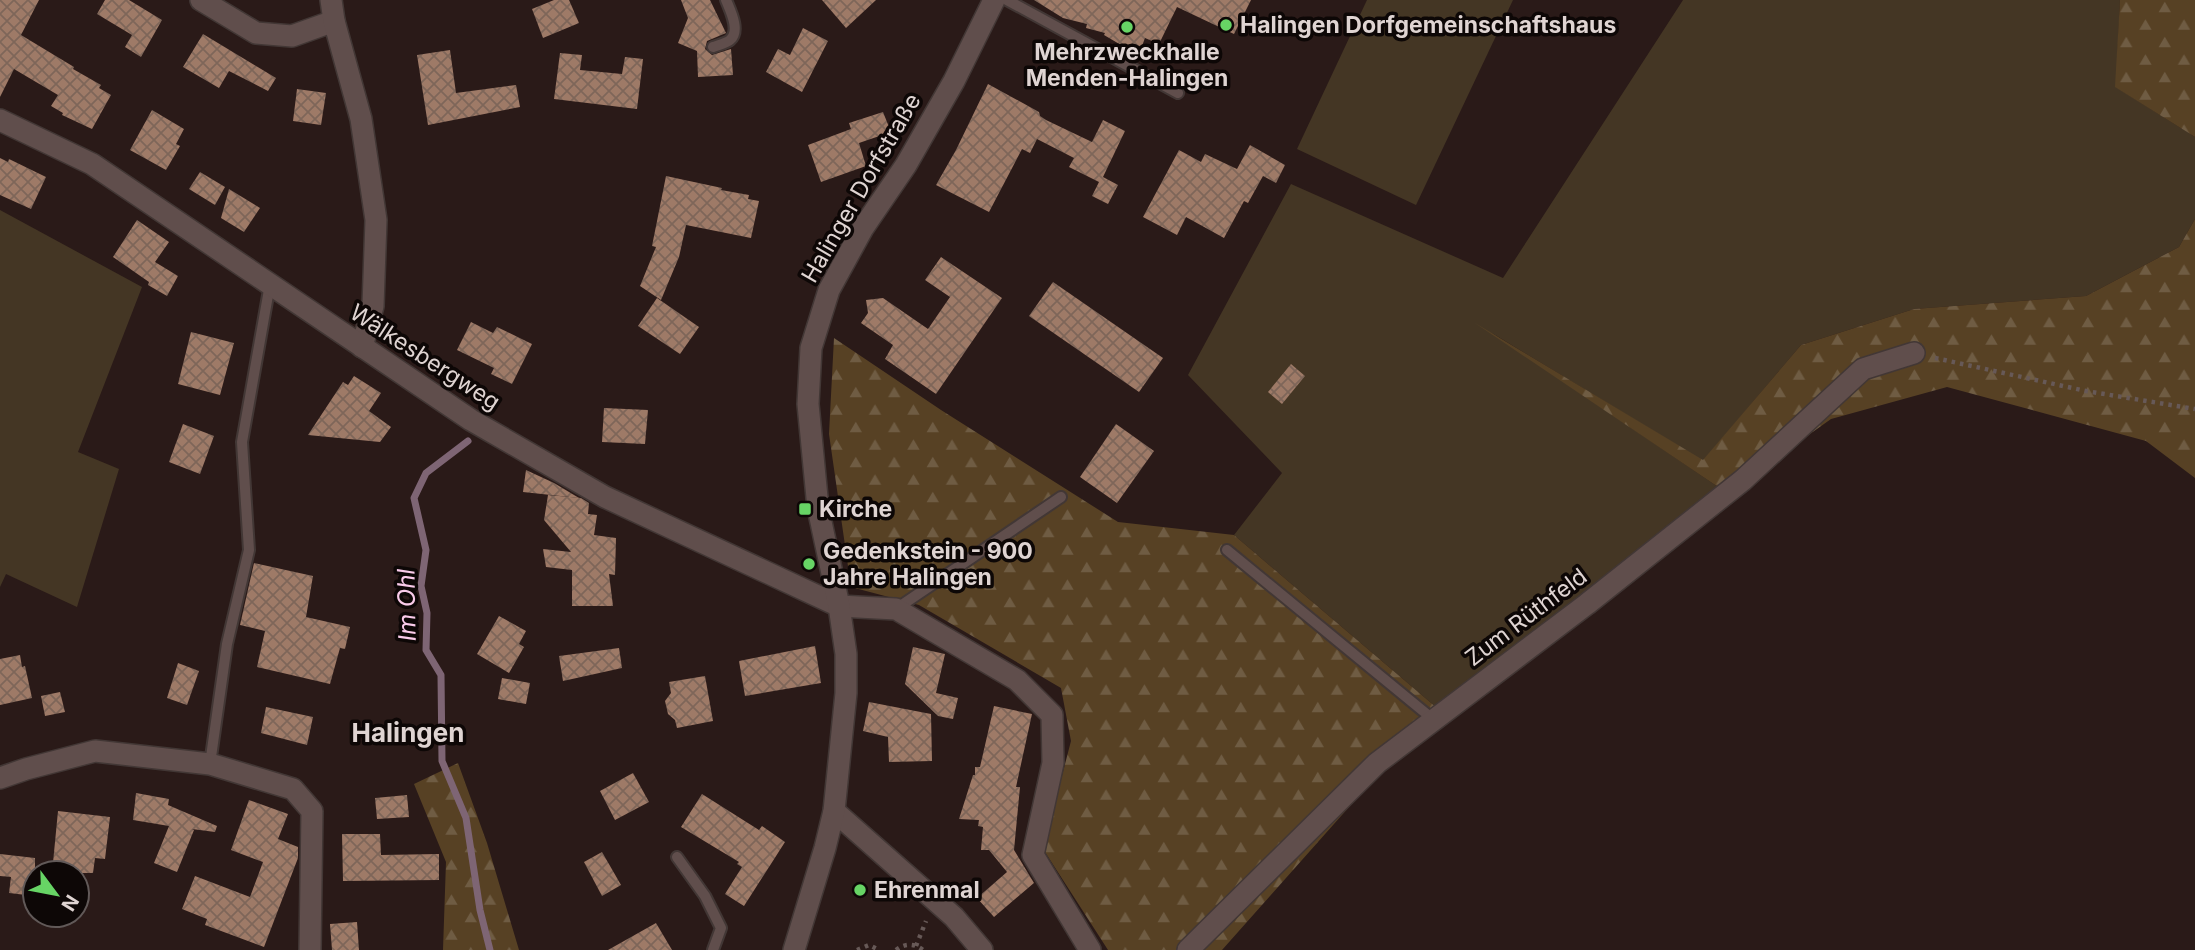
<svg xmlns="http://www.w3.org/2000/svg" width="2195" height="950" font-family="Inter,sans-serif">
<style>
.grass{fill:#443624}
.forest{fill:url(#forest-firs)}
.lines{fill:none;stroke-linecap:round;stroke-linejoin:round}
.stream{stroke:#7e6574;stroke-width:7}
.building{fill:url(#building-cross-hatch)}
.lane-casing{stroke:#423735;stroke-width:14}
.street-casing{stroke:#423735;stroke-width:24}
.path{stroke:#675957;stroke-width:4.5;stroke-dasharray:3.5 5;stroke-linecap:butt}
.lane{stroke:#604e4c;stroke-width:10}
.street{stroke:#604e4c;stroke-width:21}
.poi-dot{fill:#67d465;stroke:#0d0706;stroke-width:2.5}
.labels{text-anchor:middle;stroke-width:7;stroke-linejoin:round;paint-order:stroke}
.poi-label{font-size:23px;font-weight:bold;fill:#dfd4d2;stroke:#0d0706;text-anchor:start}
.street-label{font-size:23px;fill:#dfd4d2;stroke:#0d0706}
.water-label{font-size:24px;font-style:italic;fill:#facbea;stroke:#0d0706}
.quarter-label{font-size:26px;font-weight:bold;fill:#dfd4d2;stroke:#0d0706}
</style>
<defs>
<pattern id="forest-firs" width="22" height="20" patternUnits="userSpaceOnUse" patternTransform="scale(1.75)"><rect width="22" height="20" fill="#574124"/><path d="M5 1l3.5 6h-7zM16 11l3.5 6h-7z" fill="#6f5c43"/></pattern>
<pattern id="building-cross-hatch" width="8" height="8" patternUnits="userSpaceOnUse" patternTransform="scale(1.75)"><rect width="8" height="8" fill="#9e7a67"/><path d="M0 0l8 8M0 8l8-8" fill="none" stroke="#7e6659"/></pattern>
</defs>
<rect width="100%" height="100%" fill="#2a1a18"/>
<g class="grass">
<path d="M1367 0H1513L1416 205 1297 149Z"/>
<path d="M1683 0H2120L2116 87 2195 137V219L2179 247 2086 296 1914 309 1801 345 1703 461 1492 333 1727 493 1437 708 1234 535 1282 473 1188 375 1291 184 1503 278Z"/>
<path d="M0 210 142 287 78 452 119 469 77 607 6 574 0 587Z"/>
</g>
<g class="forest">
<path d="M2120 0H2195V137L2115 87Z"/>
<path d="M2195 219V478L2146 441 1947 387 1831 419 1727 493 1475 323 1703 460 1801 345 1914 309 2086 296 2179 247Z"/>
<path d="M834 338 941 410 1118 522 1234 535 1437 708 1222 950H1108L1043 849 1071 741 1061 688 919 605 851 587 829 434Z"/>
<path d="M458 763 487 843 519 950H443L446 862 414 784Z"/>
</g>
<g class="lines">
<path class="stream" d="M468 441 426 473 414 498 426 550 421 586 427 613 426 650 441 675 442 761 466 818 480 910 490 950"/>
</g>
<g class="building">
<path d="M0 0H39L21 35 74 67 73 69 101 85 99 88 111 95 92 129 62 115 63 113 51 106 58 95 14 69 0 97Z"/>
<path d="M105 0H129L162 20 141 57 125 47 132 35 97 14Z"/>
<path d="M554 0H569L579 23 543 38 532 9Z"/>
<path d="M681 0H710L726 33 707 41 705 49 712 55 731 49 733 75 698 77 697 51 678 43 688 18Z"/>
<path d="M822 0H876L846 28Z"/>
<path d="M1034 0H1251L1234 34 1177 7 1159 44 1145 38 1139 54 1122 44 1121 45 1104 35 1105 33 1086 28 1087 24 1063 18Z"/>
<path d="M803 28 828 41 802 92 766 72 778 49 790 55Z"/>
<path d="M203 34 276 78 268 91 229 71 219 88 183 67Z"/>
<path d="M450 50 456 93 516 85 520 107 428 125 417 55Z"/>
<path d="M560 53 582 55 580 70 622 74 625 57 643 59 637 109 554 99Z"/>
<path d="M988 84 1039 112 1040 116 1046 120 1092 142 1103 120 1125 131 1103 177 1118 185 1108 204 1092 196 1099 182 1069 167 1074 158 1037 139 1030 153 1022 149 989 212 936 185 956 150Z"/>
<path d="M297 89 326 93 321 125 293 121Z"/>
<path d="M152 110 184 129 176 144 180 146 166 170 130 150Z"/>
<path d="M883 112 891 132 859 143 866 166 821 182 808 145 851 129 849 123Z"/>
<path d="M1250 145 1285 165 1276 183 1263 176 1248 203 1244 201 1224 238 1186 217 1177 235 1143 217 1179 150 1201 162 1205 154 1237 169Z"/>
<path d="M0 158 8 162 9 159 46 177 31 209 0 195Z"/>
<path d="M200 172 225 187 215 205 189 189Z"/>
<path d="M666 176 722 188 721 190 749 195 748 199 759 201 751 238 686 225 679 257 661 300 640 286 656 247 652 246Z"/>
<path d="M229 189 260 208 244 232 221 218Z"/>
<path d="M137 220 169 242 155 262 178 276 167 296 148 285 149 282 113 257Z"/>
<path d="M941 257 1002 298 936 394 885 359 893 345 861 323 868 313 866 300 883 298 928 329 950 297 925 280Z"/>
<path d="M1053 282 1163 358 1139 392 1029 316Z"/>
<path d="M657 298 699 327 680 354 638 326Z"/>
<path d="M471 322 493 333 497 327 532 344 512 384 491 374 494 368 457 350Z"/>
<path d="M191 332 234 343 220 395 178 384Z"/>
<path d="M1291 364 1305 376 1282 404 1268 392Z"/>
<path d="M354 376 381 393 369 411 391 427 380 442 308 435 343 382 348 385Z"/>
<path d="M604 408 648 410 645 444 602 442Z"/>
<path d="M183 424 214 436 200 474 169 462Z"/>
<path d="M1116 424 1154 451 1117 503 1080 477Z"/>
<path d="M526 470 554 483 579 498 523 492Z"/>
<path d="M548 495 581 498 589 503 588 514 597 515 594 535 616 538 615 575 609 574 613 606H572V570L546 567 543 549 571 552 544 520Z"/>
<path d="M254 563 313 576 306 617 350 627 345 649 340 648 330 684 257 667 265 631 240 625Z"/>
<path d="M499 616 526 631 519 644 524 647 509 673 477 654Z"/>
<path d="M815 646 821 683 745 696 739 661Z"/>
<path d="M913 647 945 654 936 693 958 698 953 719 938 716 905 684Z"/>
<path d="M619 648 622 668 563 681 559 656Z"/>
<path d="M20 655 22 667 25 666 32 698 0 705V659Z"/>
<path d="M178 663 199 671 187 705 167 698Z"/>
<path d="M705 676 713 721 677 728 675 720 668 714 665 701 671 693 669 682Z"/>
<path d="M502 678 530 683 526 704 498 699Z"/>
<path d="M60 692 65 712 45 716 41 696Z"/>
<path d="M869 702 931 714 932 761 889 762 888 737 863 731Z"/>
<path d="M994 706 1032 714 1016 787H1020L1014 850 1034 883 994 917 977 898 1007 872 989 850H981L983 827 978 826 979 820 959 819 973 775H975V767H980Z"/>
<path d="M266 707 313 717 307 745 261 733Z"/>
<path d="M633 773 649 802 615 820 600 791Z"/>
<path d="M136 793 169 799 168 805 217 826 215 832 192 829 194 830 177 872 154 863 169 826 133 820Z"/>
<path d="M702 794 759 830 762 826 785 842 744 906 725 894 742 867 737 864 739 862 681 827Z"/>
<path d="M407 795 409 817 377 819 375 798Z"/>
<path d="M249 800 288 814 278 839 298 847V858L264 947 205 925 207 919 182 909 195 876 250 897 263 862 231 850Z"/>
<path d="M58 811 110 817 105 859 95 858 93 873H52Z"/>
<path d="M342 834H380L381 855 439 854V880L343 881Z"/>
<path d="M602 852 621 885 602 896 584 862Z"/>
<path d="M0 854 35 858V896L9 893 11 877 0 876Z"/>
<path d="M357 922 359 950H332L330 924Z"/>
<path d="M656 923 672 950H608Z"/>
</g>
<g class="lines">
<defs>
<g id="lane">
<path d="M1007 0 1178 93"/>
<path d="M713 47C718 45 727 43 730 40 741 31 730 10 726 0"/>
<path d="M1227 550 1434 720"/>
<path d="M896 609 1061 497"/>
<path d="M210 764 227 644 249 550 242 442 270 284"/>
<path d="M677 857 705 896 721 928 713 950"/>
</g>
<g id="street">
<path d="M201 0 256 33 292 36 334 21"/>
<path d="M331 0 334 21 361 119 376 220 373 306 362 347"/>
<path d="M0 120 92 164 471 420 605 497 839 606 896 609 1017 680 1052 715 1053 763 1033 855 1090 950"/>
<path d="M0 778 26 769 95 751 210 764 293 789 312 811 310 950"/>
<path d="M834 811 954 917 982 950"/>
<path d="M794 950 825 848 834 811 846 693V654L839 606 818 508 808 404 811 348 829 290 863 228 906 165 954 81 994 0"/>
<path d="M1188 950 1377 763 1587 604 1743 480 1863 369 1914 353"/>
</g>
</defs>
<use href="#lane" class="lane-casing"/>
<use href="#street" class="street-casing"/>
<g class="path">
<path d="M1935 358 2086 391 2195 409"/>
<path d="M916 946 926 921"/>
<path d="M857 950 869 945 879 950"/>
<path d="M896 950C905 943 914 943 923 950"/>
</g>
<use href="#lane" class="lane"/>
<use href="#street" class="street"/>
</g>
<g class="poi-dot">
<circle cx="1226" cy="25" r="7"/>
<circle cx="1127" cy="27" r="7"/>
<rect x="798" y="502" width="14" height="14" rx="3.5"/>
<circle cx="809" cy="564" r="7"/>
<circle cx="860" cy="890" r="7"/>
</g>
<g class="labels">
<g class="poi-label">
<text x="1240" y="33">Halingen Dorfgemeinschaftshaus</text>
<text x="1127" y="60" text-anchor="middle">Mehrzweckhalle<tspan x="1127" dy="26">Menden-Halingen</tspan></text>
<text x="819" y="517">Kirche</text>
<text x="823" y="559">Gedenkstein - 900<tspan x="823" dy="26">Jahre Halingen</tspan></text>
<text x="874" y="898">Ehrenmal</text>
</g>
<g class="street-label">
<text transform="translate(861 188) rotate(-60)" y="8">Halinger Dorfstraße</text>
<text transform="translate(425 357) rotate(33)" y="8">Wälkesbergweg</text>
<text transform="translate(1526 617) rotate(-37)" y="8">Zum Rüthfeld</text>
</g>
<g class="water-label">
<text transform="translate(407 605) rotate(-91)" y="8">Im Ohl</text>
</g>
<g class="quarter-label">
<text x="408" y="742">Halingen</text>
</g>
</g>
<g transform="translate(56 894) rotate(122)"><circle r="33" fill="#0d0706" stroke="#615958" stroke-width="2"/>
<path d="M0-5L12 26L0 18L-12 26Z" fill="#67d465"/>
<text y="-10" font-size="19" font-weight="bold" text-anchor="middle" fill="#dfd4d2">N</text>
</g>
</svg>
